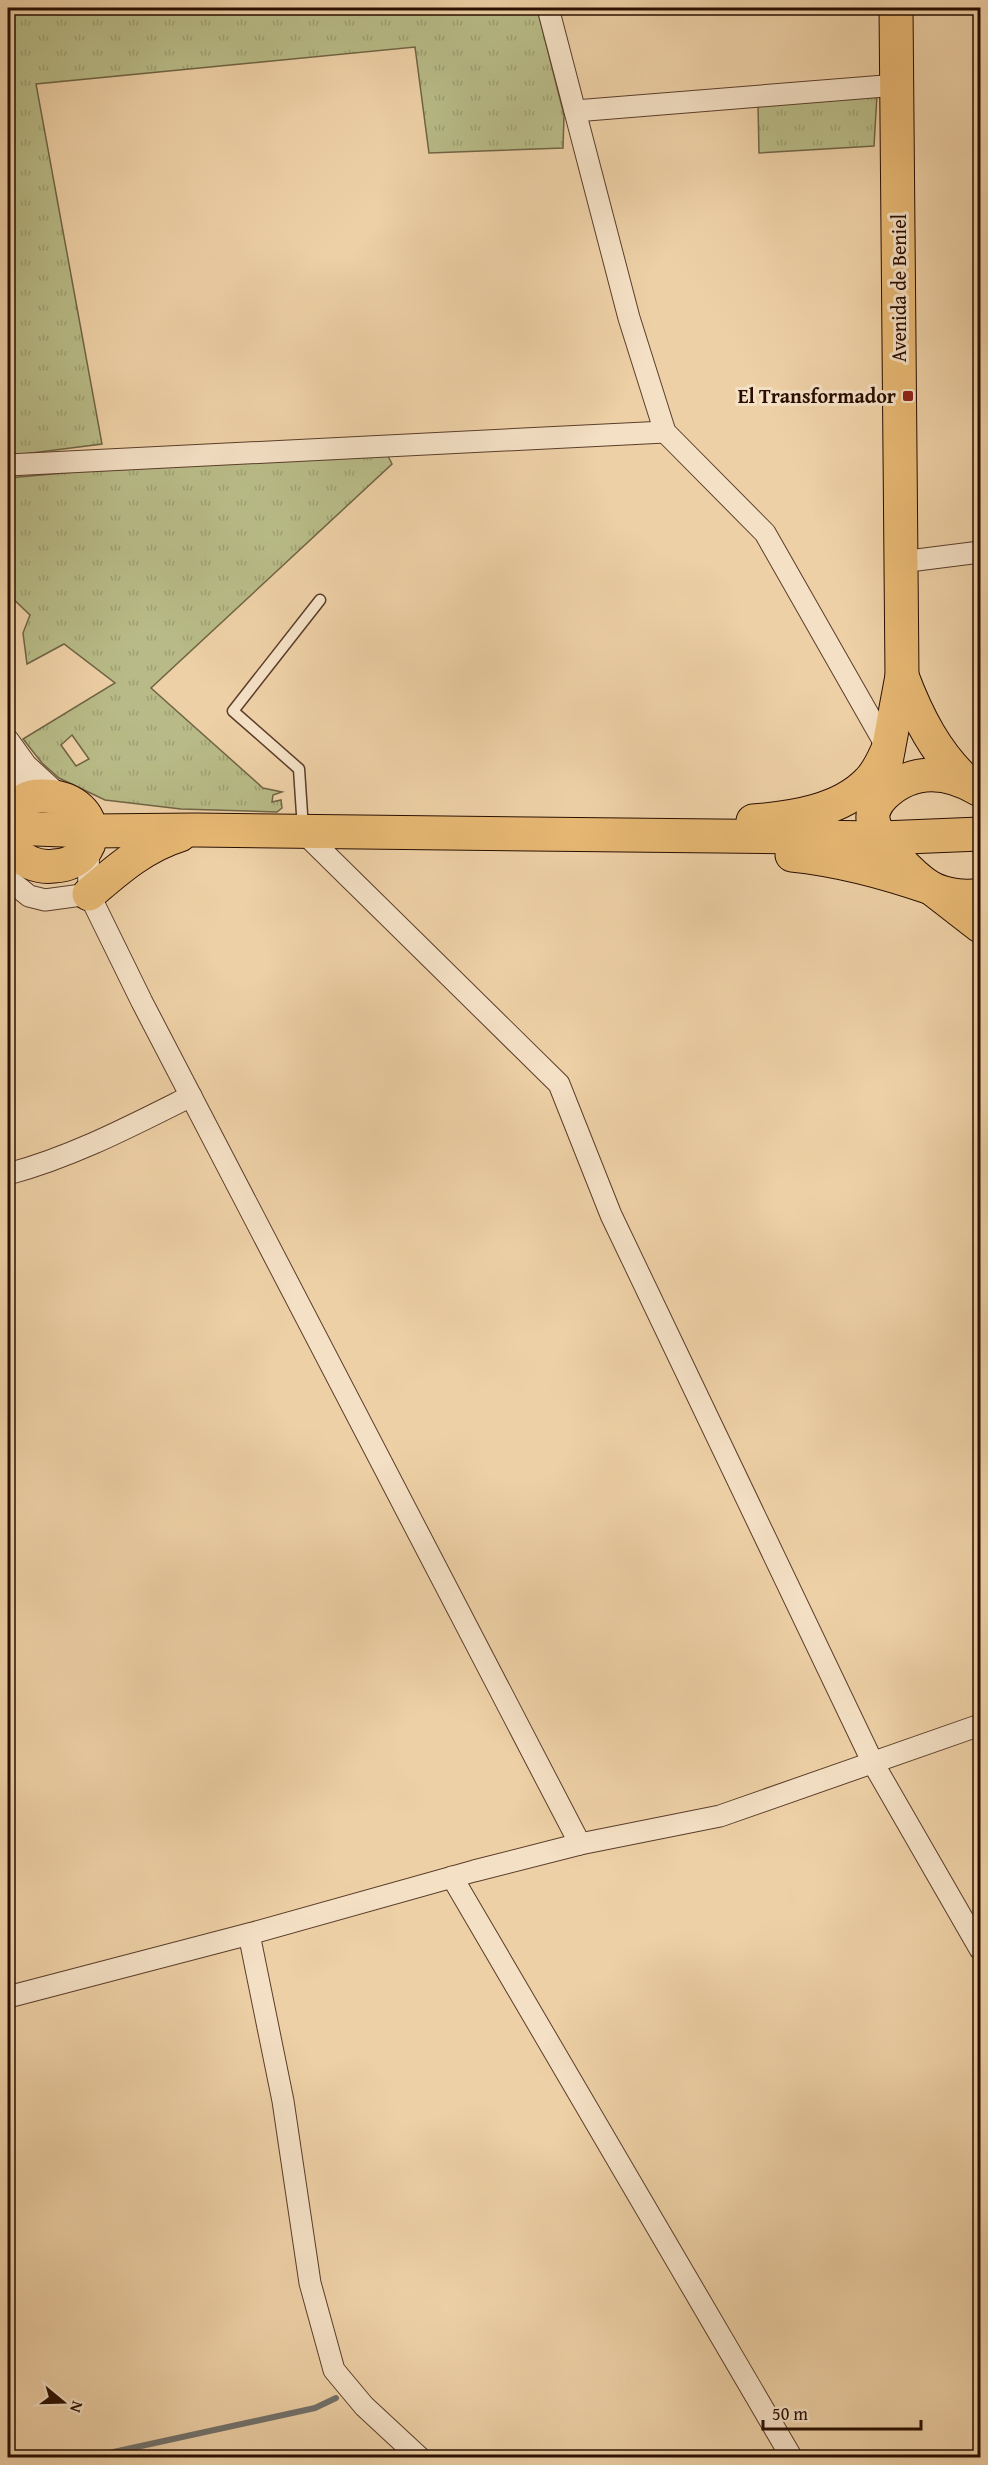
<svg xmlns="http://www.w3.org/2000/svg" width="988" height="2465" font-family="'Gentium Book Plus',serif">
<style>
.grass{fill:url(#grass-tufts);stroke:#706444;stroke-width:1.5;fill-rule:evenodd}
.lines{fill:none;stroke-linecap:round;stroke-linejoin:round}
.stream{stroke:#70716c;stroke-width:6}
.lane-casing{stroke:#5a3e2a;stroke-width:13}
.street-casing{stroke:#5a3e2a;stroke-width:23}
.primary-casing{stroke:#290e00;stroke-width:35}
.highway-casing{stroke:#290e00;stroke-width:35}
.lane{stroke:#f4e0c5;stroke-width:10}
.street{stroke:#f4e0c5;stroke-width:21}
.primary{stroke:#e7b873;stroke-width:33}
.highway{stroke:#e7b873;stroke-width:33}
.poi-dot{fill:#8f2418;stroke:#f4e0c5;stroke-width:2}
.labels{text-anchor:middle;stroke-width:6;stroke-linejoin:round;paint-order:stroke}
.street-label{font-size:20px;fill:#290e00;stroke:#f4e0c5}
.poi-label{font-size:20px;font-weight:bold;fill:#290e00;stroke:#f4e0c5;text-anchor:end}
</style>
<defs>
<pattern id="grass-tufts" width="24" height="20" patternUnits="userSpaceOnUse" patternTransform="scale(1.5)"><rect width="24" height="20" fill="#b8bb87"/><path d="M3 7l-1-3M5 7V3M7 7l1-3M15 17l-1-3M17 17v-4M19 17l1-3" fill="none" stroke="#9ea073"/></pattern>
</defs>
<rect width="100%" height="100%" fill="#eed0a6"/>
<filter id="stains"><feTurbulence type="fractalNoise" baseFrequency=".00333" numOctaves="4"/><feColorMatrix values="0 0 0 0 .2 0 0 0 0 .09 0 0 0 0 .02 0 0 0 .5 -.17"/></filter>
<radialGradient id="worn" r=".72"><stop offset=".6" stop-color="#630" stop-opacity="0"/><stop offset="1" stop-color="#630" stop-opacity=".3"/></radialGradient>
<g class="grass">
<path d="M8 8H537L564 115 563 148 429 153 415 47 36 84 102 444 8 456Z"/>
<path d="M877 95 874 146 759 153 758 104Z"/>
<path d="M388 456 392 464 151 688 263 788 282 792 273 795 272 802 281 800 282 808 277 812 181 809 105 800 59 778 42 763 23 739 115 683 64 644 27 664 23 633 30 615 8 594V478L119 468ZM72 735 89 759 76 766 61 745Z"/>
</g>
<g class="lines">
<path class="stream" d="M86 2458 315 2408 336 2398"/>
<defs>
<path id="lane" d="M303 829 299 769 233 711 320 600"/>
<g id="street">
<path d="M548 8 629 318 665 432 765 533 888 749"/>
<path d="M575 111 897 85"/>
<path d="M8 465 665 432"/>
<path d="M901 562 980 552"/>
<path d="M8 740 26 765 62 798"/>
<path d="M11 813 18 784 12 749"/>
<path d="M303 832 559 1084 611 1215 873 1763 980 1949"/>
<path d="M88 844 89 894 142 1002 580 1844 720 1816 980 1725"/>
<path d="M8 879 29 896 45 900 89 894"/>
<path d="M8 1174C72 1157 131 1126 191 1096"/>
<path d="M452 1877 792 2458"/>
<path d="M8 1997 249 1934"/>
<path d="M420 2458 364 2406 334 2370 310 2283 283 2101 249 1934 474 1871 580 1844"/>
</g>
<g id="primary">
<path d="M902 676C917 716 936 754 968 783"/>
<path d="M883 778 902 676 896 8"/>
<path d="M931 888 980 926"/>
</g>
<g id="highway">
<path d="M980 790C948 771 913 767 884 795 878 801 872 810 873 819 875 839 914 878 931 888 945 895 965 898 980 895"/>
<path d="M753 821C792 818 841 811 869 781 878 772 883 760 888 749"/>
<path d="M8 822C14 806 24 796 41 796 103 795 106 863 54 866 46 867 38 866 31 863 21 858 12 853 8 842"/>
<path d="M8 828 90 831 196 830 882 838 980 834"/>
<path d="M792 855C841 860 885 872 931 888"/>
<path d="M89 894C117 870 144 846 180 835"/>
</g>
</defs>
<use href="#lane" class="lane-casing"/>
<use href="#street" class="street-casing"/>
<use href="#primary" class="primary-casing"/>
<use href="#highway" class="highway-casing"/>
<use href="#lane" class="lane"/>
<use href="#street" class="street"/>
<use href="#primary" class="primary"/>
<use href="#highway" class="highway"/>
</g>
<rect class="poi-dot" x="902" y="390" width="12" height="12" rx="3"/>
<g class="labels">
<g class="street-label">
<text transform="translate(899 288) rotate(-90)" y="7">Avenida de Beniel</text>
</g>
<g class="poi-label">
<text x="896" y="403">El Transformador</text>
</g>
</g>
<rect width="988" height="2465" fill="none" stroke="#eed0a6" stroke-width="30"/>
<rect x="9" y="9" width="970" height="2447" fill="none" stroke="#290e00" stroke-width="3"/>
<rect x="15" y="15" width="958" height="2435" fill="none" stroke="#290e00" stroke-width="1.5"/>
<g transform="translate(63 2402) rotate(109)" stroke="#f4e0c5" stroke-width="4.5" paint-order="stroke">
<path d="M0-4.5L10 22L0 15L-10 22Z" fill="#290e00"/>
<text y="-9" font-size="16" font-weight="bold" text-anchor="middle" fill="#290e00">N</text>
</g>
<path d="M763 2420v9h158v-9" fill="none" stroke="#290e00" stroke-width="3"/>
<text x="772" y="2420" font-size="18" fill="#290e00" stroke="#f4e0c5" stroke-width="4.5" paint-order="stroke">50 m</text>
<rect width="100%" height="100%" filter="url(#stains)"/>
<rect width="100%" height="100%" fill="url(#worn)"/>
</svg>
